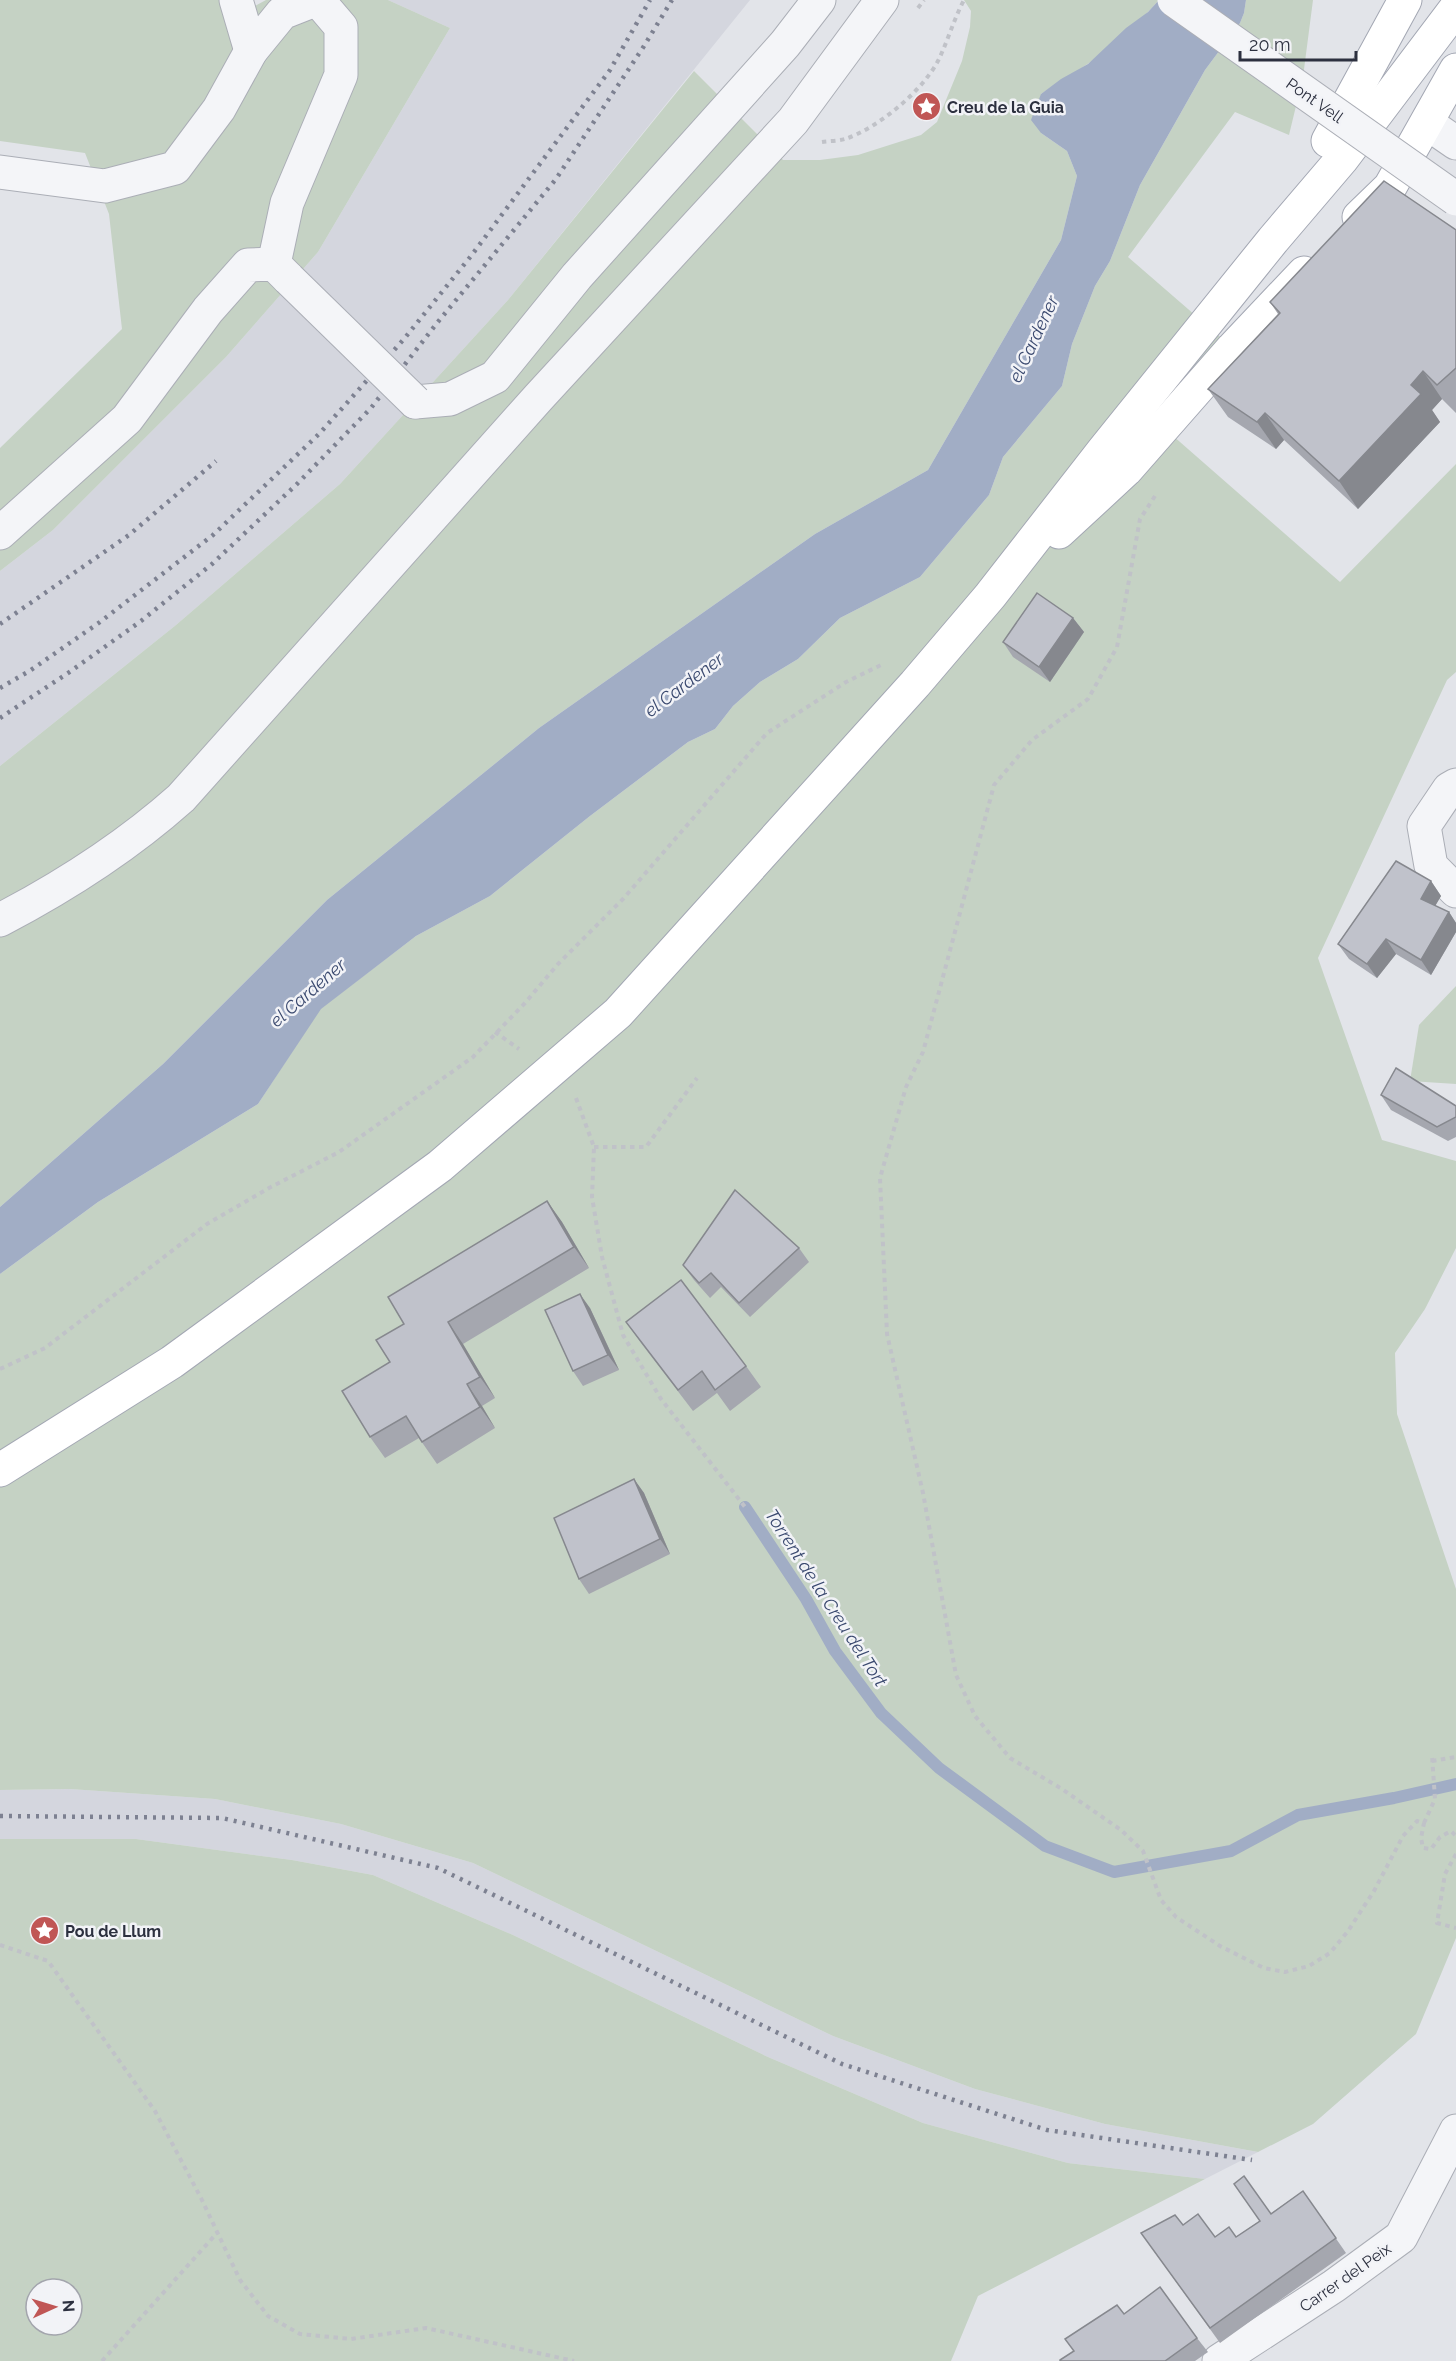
<svg xmlns="http://www.w3.org/2000/svg" width="1456" height="2361" font-family="Raleway,sans-serif">
<style>
.built{fill:#d4d6de}
.green{fill:#c5d2c4;fill-rule:evenodd}
.water{fill:#a1adc5}
.lines{fill:none;stroke-linecap:round;stroke-linejoin:round}
.stream{stroke:#a1adc5;stroke-width:12}
.minor-casing{stroke:#abaeb6;stroke-width:35}
.major-casing{stroke:#a3a7b3;stroke-width:35}
.path{stroke:#c0c2c8;stroke-width:4;stroke-dasharray:4.5 4.5;stroke-linecap:butt}
.minor{stroke:#f4f5f8;stroke-width:33}
.major{stroke:#fff;stroke-width:33}
.rail{stroke:#7d8191;stroke-width:4.5;stroke-dasharray:3 6;stroke-linecap:butt}
.minor-bridge-casing{stroke:#abaeb6;stroke-width:35;stroke-linecap:butt}
.minor-bridge{stroke:#f4f5f8;stroke-width:33}
.wall{fill:#a5a7af}
.shaded-wall{fill:#86888e}
.building{fill:#c0c2cb;stroke:#86888e;stroke-width:1.5}
.labels{text-anchor:middle;stroke-width:5;stroke-linejoin:round;paint-order:stroke}
.street-label{font-size:16px;fill:#2c303f;stroke:#f2f3f7}
.poi-label{font-size:16px;font-weight:bold;fill:#2c303f;stroke:#f2f3f7;text-anchor:start}
.water-label{font-size:18px;font-style:italic;fill:#3a496f;stroke:#f2f3f7}
</style>
<rect width="100%" height="100%" fill="#e2e4e9"/>
<g class="built">
<path d="M388 0H750L508 300 340 484 176 625 0 766V571L53 530 226 357 318 252 450 28Z"/>
<path d="M70 1789 215 1799 341 1824 473 1863 833 2036 975 2089 1105 2124 1258 2152 1205 2179 1068 2163 923 2123 768 2057 513 1935 373 1875 292 1860 136 1839H0V1790Z"/>
</g>
<g class="green">
<path d="M0 0H247L251 8 266 0H388L450 28 318 252 226 357 53 530 0 571V448L122 329 109 214 85 153 0 141Z"/>
<path d="M964 0H1159C1139 23 1113 45 1089 63 1073 74 1057 83 1041 94V133L1067 151 1077 176 1061 240 928 470 815 534 539 728 327 900 163 1064 0 1207V766L176 625 340 484 508 300 694 71 783 160H820L858 155 921 135 937 122 962 61 970 27 971 11Z"/>
<path d="M1246 0H1313L1303 77 1289 135 1235 112 1128 257 1233 348 1172 435 1340 582 1456 464V672L1447 680 1318 958 1382 1140 1456 1161V1248L1425 1309 1395 1353 1397 1414 1456 1589V1938L1416 2034 1313 2124 1258 2152 1105 2124 975 2089 833 2036 473 1863 341 1824 215 1799 70 1789 0 1790V1274L98 1202 258 1104 320 1009 416 936 490 896 590 816 688 742 715 729 733 706 760 682 798 659 840 618 920 577 989 495 1003 457 1062 386 1072 344 1095 286 1110 261 1140 185 1205 70 1240 23 1244 13Z"/>
<path d="M1456 986V1084L1410 1081 1419 1025Z"/>
<path d="M0 1839H136L292 1860 373 1875 513 1935 768 2057 923 2123 1068 2163 1205 2179 978 2296 951 2361H0ZM36 2289H72V2325H36Z"/>
</g>
<path class="water" d="M1159 0H1246L1244 13 1240 23 1205 70 1140 185 1110 261 1095 286 1072 344 1062 386 1003 457 989 495 920 577 840 618 798 659 760 682 733 706 715 729 688 742 590 816 490 896 416 936 321 1009 258 1104 98 1202 0 1274V1207L163 1064 327 900 539 728 815 534 928 470 1061 240 1077 176 1067 151 1041 133 1031 120 1041 94 1061 79 1088 64 1126 28 1148 12Z"/>
<g class="lines">
<path class="stream" d="M745 1507 806 1599 835 1651 881 1713 939 1768 1045 1846 1114 1872 1231 1851 1298 1815 1394 1798 1456 1784"/>
<defs>
<g id="minor">
<path d="M236 0 251 51"/>
<path d="M1427 123 1456 143"/>
<path d="M0 172 105 186 175 168 219 109 251 51 282 13 315 0"/>
<path d="M274 264 287 203 341 75V27L318 0"/>
<path d="M415 402 450 399 495 377 577 276 785 44 819 0"/>
<path d="M0 533 127 419 208 310 248 265 274 264 289 279"/>
<path d="M1456 785 1449 789 1424 826 1431 866 1456 891"/>
<path d="M0 920C65 886 126 847 181 798L538 398 793 121 882 0"/>
<path d="M1219 2361 1334 2286 1401 2237 1456 2131"/>
</g>
<g id="major">
<path d="M1328 141 1405 0"/>
<path d="M1359 217 1390 187 1456 70"/>
<path d="M1059 532 1126 470 1233 348 1304 273"/>
<path d="M0 1470 172 1362 440 1166 618 1013 915 684 990 596 1103 451 1273 240 1342 159 1456 8"/>
</g>
</defs>
<use href="#minor" class="minor-casing"/>
<use href="#major" class="major-casing"/>
<g class="path">
<path d="M918 8 924 0"/>
<path d="M822 142C829 141 838 141 845 139 878 128 923 91 939 59 948 40 954 19 964 0"/>
<path d="M1155 496 1140 519 1117 647 1088 699 1032 740 994 785 923 1052 906 1087 880 1178 887 1334 923 1493 956 1675 975 1716 1010 1758 1062 1789 1121 1830 1143 1851 1161 1900 1176 1917 1220 1946 1264 1968 1285 1972 1309 1966 1330 1953 1348 1931 1374 1891 1403 1836 1417 1821 1424 1823 1421 1838 1423 1848 1431 1849 1440 1837 1451 1831 1456 1836"/>
<path d="M495 1032 519 1049"/>
<path d="M576 1098 594 1147 592 1197 602 1257 623 1335 661 1399 745 1507"/>
<path d="M594 1147H646L697 1078"/>
<path d="M0 1369 45 1348 207 1224 269 1188 339 1152 473 1057 525 1003 558 964 623 899 767 733 846 682 881 665"/>
<path d="M1432 1761 1456 1757"/>
<path d="M1424 1823 1435 1799 1432 1755"/>
<path d="M1456 1854 1445 1874 1437 1923 1456 1928"/>
<path d="M0 1945 48 1961 155 2111 201 2198 240 2280 268 2316 300 2334 351 2339 426 2328 574 2361"/>
<path d="M102 2361 217 2233"/>
</g>
<use href="#minor" class="minor"/>
<use href="#major" class="major"/>
<g class="rail">
<path d="M0 624 129 535 216 461"/>
<path d="M0 688 31 670 100 622 213 535 320 433 404 339 471 256 610 70 650 0"/>
<path d="M0 718 71 671 141 621 212 564 297 484 371 408 437 323 556 179 644 46 672 0"/>
<path d="M0 1816 222 1818 438 1868 842 2064 1047 2130 1252 2160"/>
</g>
<defs>
<g id="minor-bridge">
<path d="M1174 0 1456 199"/>
<path d="M289 279 415 402"/>
</g>
</defs>
<use href="#minor-bridge" class="minor-bridge-casing"/>
<use href="#minor-bridge" class="minor-bridge"/>
</g>
<g class="wall">
<path d="M1456 230V413L1442 399 1432 410 1440 422 1358 509 1284 440 1276 449 1228 417 1208 389 1278 314 1270 302Z"/>
<path d="M1073 618 1084 632 1050 682 1013 657 1003 642Z"/>
<path d="M1431 881 1441 896 1435 906 1449 912 1456 923V932L1431 975 1396 954 1377 978 1349 959 1338 944Z"/>
<path d="M1381 1095 1456 1106V1137L1448 1141 1391 1110Z"/>
<path d="M547 1201 562 1222 589 1268 463 1344 495 1398 482 1406 495 1428 437 1464 419 1438 385 1458 370 1437 390 1362 404 1324Z"/>
<path d="M799 1248 809 1262 750 1317 721 1287 710 1298 694 1280 683 1265Z"/>
<path d="M590 1308 619 1370 583 1386 573 1371Z"/>
<path d="M626 1322 746 1366 761 1387 730 1411 717 1393 693 1411 641 1343Z"/>
<path d="M634 1479 644 1493 670 1554 589 1594 579 1579Z"/>
<path d="M1303 2191 1346 2253 1220 2343 1141 2233 1183 2225 1215 2237H1236Z"/>
<path d="M1124 2314 1197 2338 1208 2352 1195 2361H1060Z"/>
</g>
<g class="shaded-wall">
<path d="M1423 371 1442 399 1432 410 1440 422 1358 509 1339 481 1411 385Z"/>
<path d="M1265 413 1284 440 1276 449 1257 422Z"/>
<path d="M1073 618 1084 632 1050 682 1039 667Z"/>
<path d="M1431 881 1441 896 1431 913 1421 899Z"/>
<path d="M1449 912 1456 923V932L1431 975 1421 960Z"/>
<path d="M1386 939 1396 954 1377 978 1367 964Z"/>
<path d="M547 1201 562 1222 589 1268 574 1247Z"/>
<path d="M580 1294 590 1308 619 1370 608 1355Z"/>
<path d="M448 1322 463 1344 495 1398 480 1377Z"/>
<path d="M467 1384 482 1406 495 1428 480 1407Z"/>
<path d="M634 1479 644 1493 670 1554 660 1539Z"/>
</g>
<g class="building">
<path d="M1384 181 1456 230V368L1437 385 1423 371 1411 385 1421 394 1339 481 1265 413 1257 422 1208 389 1280 313 1270 302Z"/>
<path d="M1037 593 1073 618 1039 667 1003 642Z"/>
<path d="M1396 861 1431 881 1421 899 1449 912 1421 960 1386 939 1367 964 1338 944Z"/>
<path d="M1396 1068 1456 1106V1117L1437 1127 1381 1095Z"/>
<path d="M735 1190 799 1248 739 1303 711 1273 699 1283 683 1265Z"/>
<path d="M547 1201 574 1247 448 1322 480 1377 467 1384 480 1407 422 1442 406 1416 370 1437 342 1391 390 1362 376 1340 404 1324 388 1297Z"/>
<path d="M681 1280 746 1366 715 1390 702 1371 678 1390 626 1322Z"/>
<path d="M580 1294 608 1355 573 1371 545 1310Z"/>
<path d="M634 1479 660 1539 579 1579 554 1518Z"/>
<path d="M1244 2176 1271 2214 1303 2191 1336 2238 1210 2328 1141 2233 1175 2215 1183 2225 1198 2214 1215 2237 1229 2227 1236 2237 1260 2221 1234 2184Z"/>
<path d="M1160 2287 1197 2338 1165 2361H1060V2360L1074 2351 1065 2339 1117 2305 1124 2314Z"/>
</g>
<defs>
<symbol id="sight-disc" viewBox="-11 -11 22 22"><circle r="9.5" fill="#c05655" stroke="#f2f3f7"/><path d="M0-6L1.8-2.2L6-1.7L2.9 1.2L3.7 5.4L0 3.3L-3.7 5.4L-2.9 1.2L-6-1.7L-1.8-2.2Z" fill="#fff"/></symbol>
</defs>
<g fill-rule="evenodd">
<use href="#sight-disc" x="910" y="90" width="33" height="33"/>
<use href="#sight-disc" x="28" y="1914" width="33" height="33"/>
</g>
<g class="labels">
<g class="street-label">
<text transform="translate(1315 100) rotate(35)" y="6">Pont Vell</text>
<text transform="translate(1345 2277) rotate(-35)" y="6">Carrer del Peix</text>
</g>
<g class="poi-label">
<text x="947" y="113">Creu de la Guia</text>
<text x="65" y="1937">Pou de Llum</text>
</g>
<g class="water-label">
<text transform="translate(1034 339) rotate(-65)" y="6">el Cardener</text>
<text transform="translate(684 685) rotate(-37)" y="6">el Cardener</text>
<text transform="translate(308 993) rotate(-41)" y="6">el Cardener</text>
<text transform="translate(826 1598) rotate(57)" y="6">Torrent de la Creu del Tort</text>
</g>
</g>
<g transform="translate(54 2307) rotate(86)"><circle r="28" fill="#f2f3f7" stroke="#a3a5ad" stroke-width="1.5"/>
<path d="M0-4.5L10 22L0 15L-10 22Z" fill="#c05655"/>
<text y="-9" font-size="16" font-weight="bold" text-anchor="middle" fill="#2c303f">N</text>
</g>
<path d="M1240 51v9h116v-9" fill="none" stroke="#2c303f" stroke-width="3"/>
<text x="1249" y="51" font-size="18" fill="#2c303f" stroke="#f2f3f7" stroke-width="4.5" paint-order="stroke">20 m</text>
</svg>
